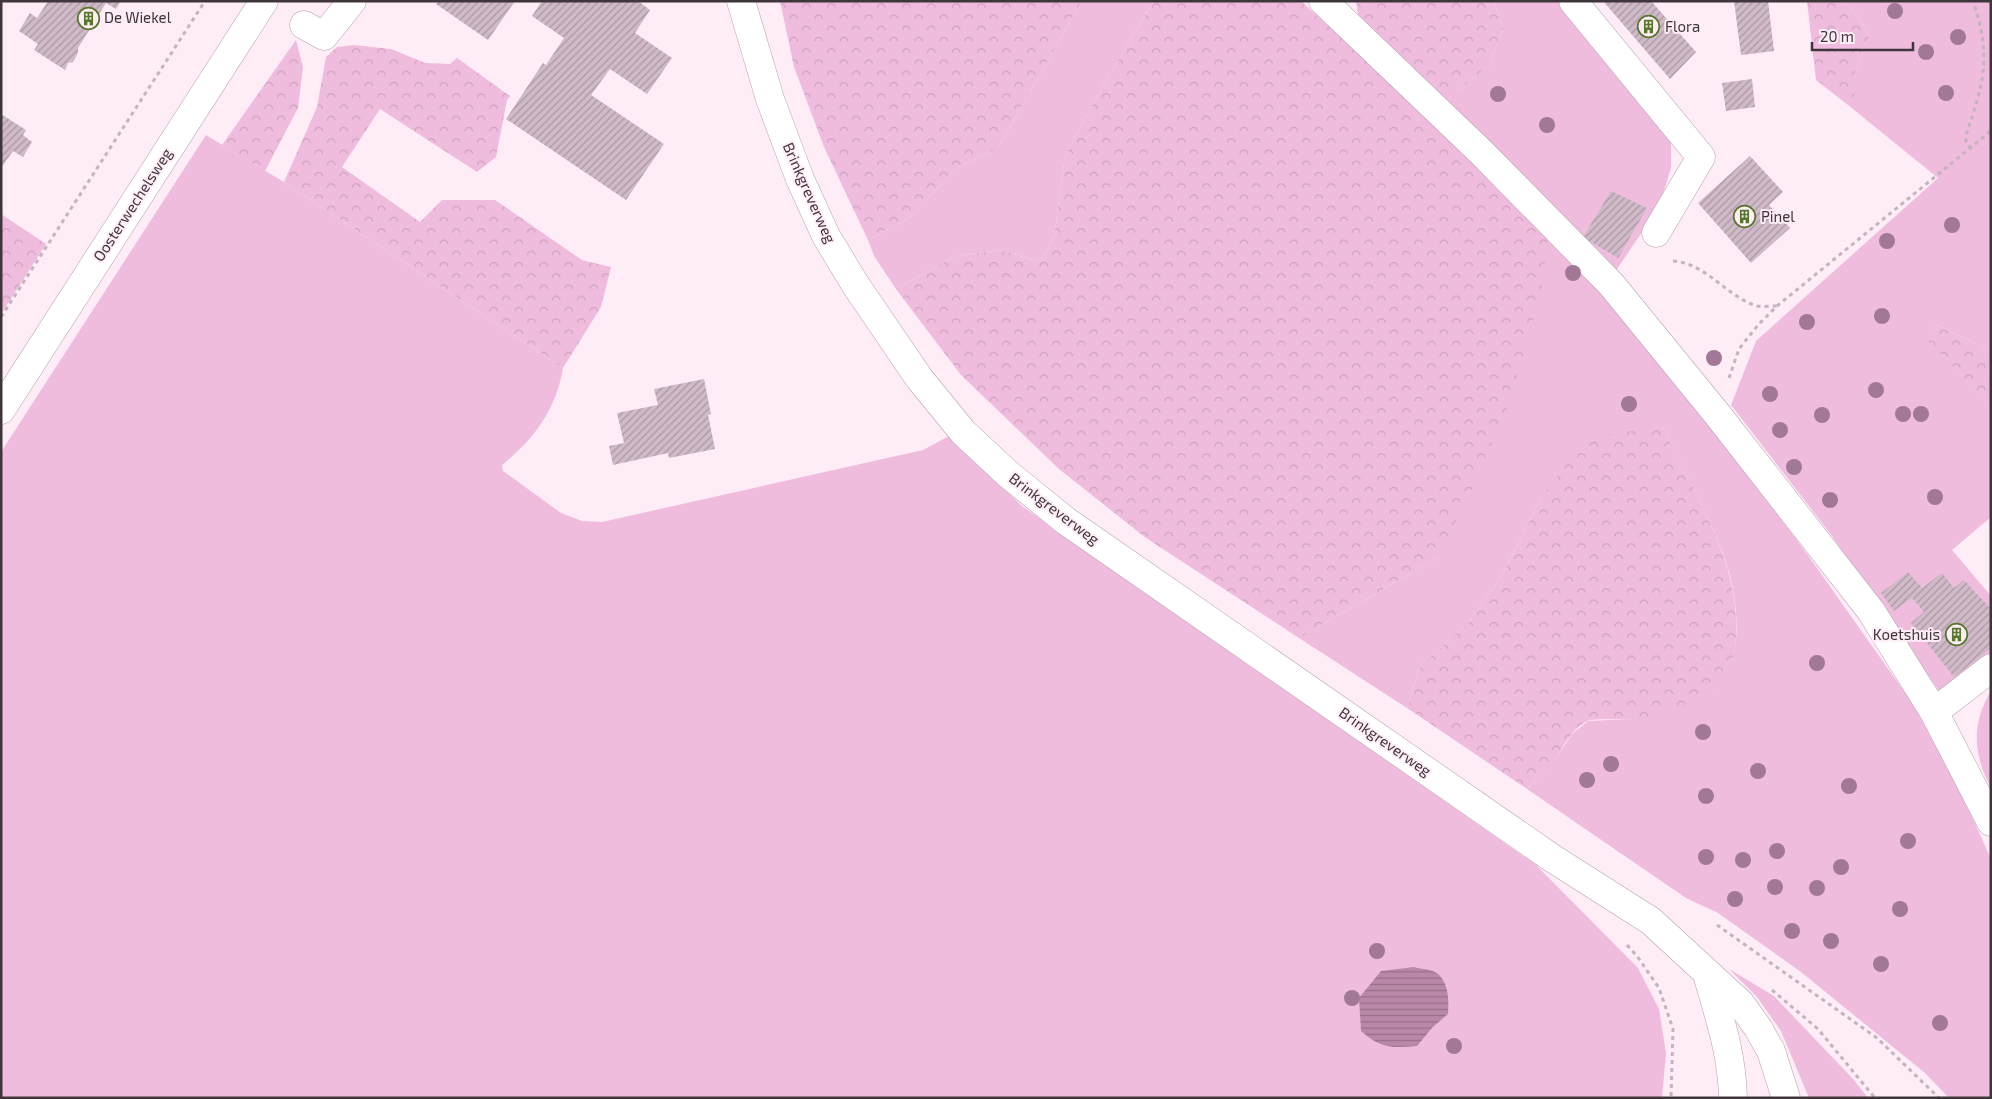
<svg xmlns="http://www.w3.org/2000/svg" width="1992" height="1099" font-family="'Exo 2',sans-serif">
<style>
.grass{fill:#efbcdd;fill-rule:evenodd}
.forest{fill:url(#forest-crowns)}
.water{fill:url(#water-rules)}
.building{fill:url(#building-hatch)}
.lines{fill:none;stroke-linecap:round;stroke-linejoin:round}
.minor-casing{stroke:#b6a1ae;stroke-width:29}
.path{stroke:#c3b4bd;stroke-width:3;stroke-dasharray:4 4;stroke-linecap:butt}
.minor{stroke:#fff;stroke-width:28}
.tree{fill:#a17896}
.labels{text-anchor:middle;stroke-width:4;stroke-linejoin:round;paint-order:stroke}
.poi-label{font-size:15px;fill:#3f363c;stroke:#feecf7;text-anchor:start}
.street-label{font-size:15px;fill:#3f363c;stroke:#feecf7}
</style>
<defs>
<pattern id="forest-crowns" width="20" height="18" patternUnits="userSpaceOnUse" patternTransform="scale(1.25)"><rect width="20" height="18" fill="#efbcdd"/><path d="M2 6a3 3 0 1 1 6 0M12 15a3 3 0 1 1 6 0" fill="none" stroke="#cea2bf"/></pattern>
<pattern id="water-rules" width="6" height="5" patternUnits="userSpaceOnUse" patternTransform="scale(1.25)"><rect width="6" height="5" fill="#b987a8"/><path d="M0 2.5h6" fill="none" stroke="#986f8a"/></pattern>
<pattern id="building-hatch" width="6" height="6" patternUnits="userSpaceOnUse" patternTransform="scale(1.25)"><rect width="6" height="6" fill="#d0bac8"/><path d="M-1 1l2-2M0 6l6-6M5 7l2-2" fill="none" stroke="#aa98a4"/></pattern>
</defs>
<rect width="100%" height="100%" fill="#feecf7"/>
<g class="grass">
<path d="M1082 1H1155L1144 17 1102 88 1065 156 1054 237 1040 262 1000 250 956 256 896 289 874 256 868 240 909 218 958 167 998 148Z"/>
<path d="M1494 1H1562L1656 116 1671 142V168L1659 207 1615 272 1442 104 1489 65 1503 29Z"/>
<path d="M1844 1H1991V351L1937 325 1924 336 1991 406V517L1952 550 1991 596V656L1943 697 1832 536 1731 405 1756 341 1938 178 1848 105 1855 95V72L1869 37 1859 18Z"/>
<path d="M206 135 284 182 563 368C556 410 534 439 502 465L503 471 561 513 582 521 602 522 923 450 949 436 1022 506 1536 865 1638 968 1659 1009 1666 1053 1662 1098H1V452ZM1436 972C1447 986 1449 997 1448 1014L1432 1028Z"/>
<path d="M1548 232 1598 286 1751 479 1807 554 1913 704 1963 797 1991 859V1098H1949L1925 1073 1801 972 1718 913 1686 898 1527 789 1547 771 1573 733 1588 721 1632 719 1716 689C1745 661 1738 601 1727 566 1712 518 1684 473 1663 428L1541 498 1504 572 1469 622 1420 666 1407 708 1299 638 1437 558Z"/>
<path d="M1991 691V788C1973 754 1971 724 1991 691Z"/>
<path d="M1729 969 1774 996 1854 1080 1868 1098H1809L1781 1031 1757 997Z"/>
</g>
<g class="forest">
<path d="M780 1H1082L998 148 958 167 909 218 868 240 824 147 794 67Z"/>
<path d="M1155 1H1301L1501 185 1548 232 1543 280 1531 331 1505 413 1471 491 1437 558 1299 638 1146 538 1059 469 961 375 896 289 956 256 1000 250 1040 262 1054 237 1065 156 1102 88 1144 17Z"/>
<path d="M1356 1H1494L1503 29 1489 65 1442 104 1368 34 1358 14Z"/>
<path d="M1807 1H1844L1859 18 1869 37 1855 72V95L1848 105 1816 80Z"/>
<path d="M296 40 303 67 298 108 265 171 222 145Z"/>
<path d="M354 45 391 49 425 63 450 64 457 58 510 96 507 100 496 157 477 172 380 109 342 167 420 222 442 200H495L582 260 611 267 601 307 563 368 284 182 317 107 326 57 337 47Z"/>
<path d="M1 214 46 244 1 314Z"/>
<path d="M1937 325 1991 351V406L1923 336Z"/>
<path d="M1663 428C1695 496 1745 568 1735 648 1733 658 1731 671 1725 680 1718 691 1699 699 1687 704 1669 713 1652 717 1632 719 1622 720 1594 718 1587 721 1568 731 1560 756 1547 771 1541 777 1533 783 1527 789L1407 708 1420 666 1469 622 1504 572 1541 498 1580 446 1613 433Z"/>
</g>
<path class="water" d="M1414 967C1420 969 1431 969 1437 973 1449 983 1449 1000 1448 1014L1432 1028 1417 1046C1390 1048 1382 1049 1361 1031L1359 998 1381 971Z"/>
<g class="building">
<path d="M48 1H121L116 9 106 3 78 48V53L73 62 68 63 65 70 34 50 38 44 19 31 30 13 37 18Z"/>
<path d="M438 1H515L488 40 436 4Z"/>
<path d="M542 1H638L650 10 635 33 672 58 647 94 610 69 591 95 664 144 626 200 506 119 543 63 546 65 564 38 532 16Z"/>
<path d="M1603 1H1651L1696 52 1670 79Z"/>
<path d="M1734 1H1768L1774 51 1741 55Z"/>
<path d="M1752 79 1755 107 1726 111 1722 83Z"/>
<path d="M1 114 26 130 23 135 32 142 23 157 13 151 1 168Z"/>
<path d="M1750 156 1783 192 1769 205 1790 228 1751 263 1698 203Z"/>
<path d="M1611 191 1647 208 1618 258 1583 237Z"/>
<path d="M704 379 711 414 708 415 715 449 669 458 668 453 613 465 609 446 624 443 617 413 658 405 654 389Z"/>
<path d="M1908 572 1922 588 1942 573 1954 588 1964 580 1991 609V648L1954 677 1911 623 1924 612 1912 598 1894 611 1881 593Z"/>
</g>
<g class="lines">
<defs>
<g id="minor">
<path d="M741 1 770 99 800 179 826 236 855 284 919 378 963 432 1008 474 1066 521 1552 858 1651 921 1741 1004 1758 1028 1771 1051 1786 1098"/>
<path d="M1323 1 1481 152 1611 284 1717 414 1871 611 1934 712 1991 822"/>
<path d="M1573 1 1701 157 1656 233"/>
<path d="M304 25 324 36 352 1"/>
<path d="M1 410 264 1"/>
<path d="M1934 712 1991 668"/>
<path d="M1707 974C1719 1016 1732 1053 1733 1098"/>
</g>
</defs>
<use href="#minor" class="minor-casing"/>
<g class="path">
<path d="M1971 149 1966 142V135C1984 82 1992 57 1973 1"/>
<path d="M1673 261C1706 263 1727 297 1757 306 1763 307 1771 306 1777 306"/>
<path d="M1 317 205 1"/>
<path d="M1729 378 1739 349 1758 325 1777 306 1991 131"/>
<path d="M1717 925 1877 1038 1939 1098"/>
<path d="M1627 945 1637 956 1659 988 1673 1029 1671 1098"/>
<path d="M1772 990 1818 1029 1875 1098"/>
</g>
<use href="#minor" class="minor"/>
</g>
<g class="tree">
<circle cx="1895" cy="11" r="8"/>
<circle cx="1958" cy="37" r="8"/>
<circle cx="1926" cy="52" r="8"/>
<circle cx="1946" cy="93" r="8"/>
<circle cx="1498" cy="94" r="8"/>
<circle cx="1547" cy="125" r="8"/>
<circle cx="1952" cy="225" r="8"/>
<circle cx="1887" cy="241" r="8"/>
<circle cx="1573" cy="273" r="8"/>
<circle cx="1882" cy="316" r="8"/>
<circle cx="1807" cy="322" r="8"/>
<circle cx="1714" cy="358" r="8"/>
<circle cx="1876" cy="390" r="8"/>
<circle cx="1770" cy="394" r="8"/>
<circle cx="1629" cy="404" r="8"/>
<circle cx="1903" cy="414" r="8"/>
<circle cx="1921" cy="414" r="8"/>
<circle cx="1822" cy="415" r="8"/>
<circle cx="1780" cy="430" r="8"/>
<circle cx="1794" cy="467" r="8"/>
<circle cx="1935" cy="497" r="8"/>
<circle cx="1830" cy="500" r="8"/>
<circle cx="1817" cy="663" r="8"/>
<circle cx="1703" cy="732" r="8"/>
<circle cx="1611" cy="764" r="8"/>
<circle cx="1758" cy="771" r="8"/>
<circle cx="1587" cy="780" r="8"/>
<circle cx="1849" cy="786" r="8"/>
<circle cx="1706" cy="796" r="8"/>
<circle cx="1908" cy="841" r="8"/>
<circle cx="1777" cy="851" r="8"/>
<circle cx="1706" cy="857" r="8"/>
<circle cx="1743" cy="860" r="8"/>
<circle cx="1841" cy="867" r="8"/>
<circle cx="1775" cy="887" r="8"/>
<circle cx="1817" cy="888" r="8"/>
<circle cx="1735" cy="899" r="8"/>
<circle cx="1900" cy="909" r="8"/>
<circle cx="1792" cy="931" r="8"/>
<circle cx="1831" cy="941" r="8"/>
<circle cx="1377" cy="951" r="8"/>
<circle cx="1881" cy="964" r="8"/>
<circle cx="1352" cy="998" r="8"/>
<circle cx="1940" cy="1023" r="8"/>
<circle cx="1454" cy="1046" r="8"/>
</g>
<defs>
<symbol id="building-ring" viewBox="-11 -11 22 22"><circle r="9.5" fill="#feecf7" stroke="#57772d" stroke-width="1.5"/><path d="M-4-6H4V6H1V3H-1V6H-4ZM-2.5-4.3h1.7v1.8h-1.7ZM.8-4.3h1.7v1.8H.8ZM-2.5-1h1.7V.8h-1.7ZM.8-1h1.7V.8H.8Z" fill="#57772d"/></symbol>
</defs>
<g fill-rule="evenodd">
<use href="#building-ring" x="76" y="6" width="25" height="25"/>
<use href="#building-ring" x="1636" y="14" width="25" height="25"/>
<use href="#building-ring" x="1732" y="204" width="25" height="25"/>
<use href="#building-ring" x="1944" y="622" width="25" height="25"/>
</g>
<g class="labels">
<g class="poi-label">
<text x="104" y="23">De Wiekel</text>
<text x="1665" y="32">Flora</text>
<text x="1761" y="222">Pinel</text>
<text x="1940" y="640" text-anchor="end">Koetshuis</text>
</g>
<g class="street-label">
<text transform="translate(809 193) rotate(66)" y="5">Brinkgreverweg</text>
<text transform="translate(133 205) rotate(-57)" y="5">Oosterwechelsweg</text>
<text transform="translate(1054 509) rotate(37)" y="5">Brinkgreverweg</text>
<text transform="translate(1385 742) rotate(35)" y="5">Brinkgreverweg</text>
</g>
</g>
<rect width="1992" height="1099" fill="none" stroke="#3f363c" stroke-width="5"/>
<path d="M1812 42v8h101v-8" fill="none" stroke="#3f363c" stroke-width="2.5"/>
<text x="1820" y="42" font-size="15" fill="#3f363c" stroke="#feecf7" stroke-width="4" paint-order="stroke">20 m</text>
</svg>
